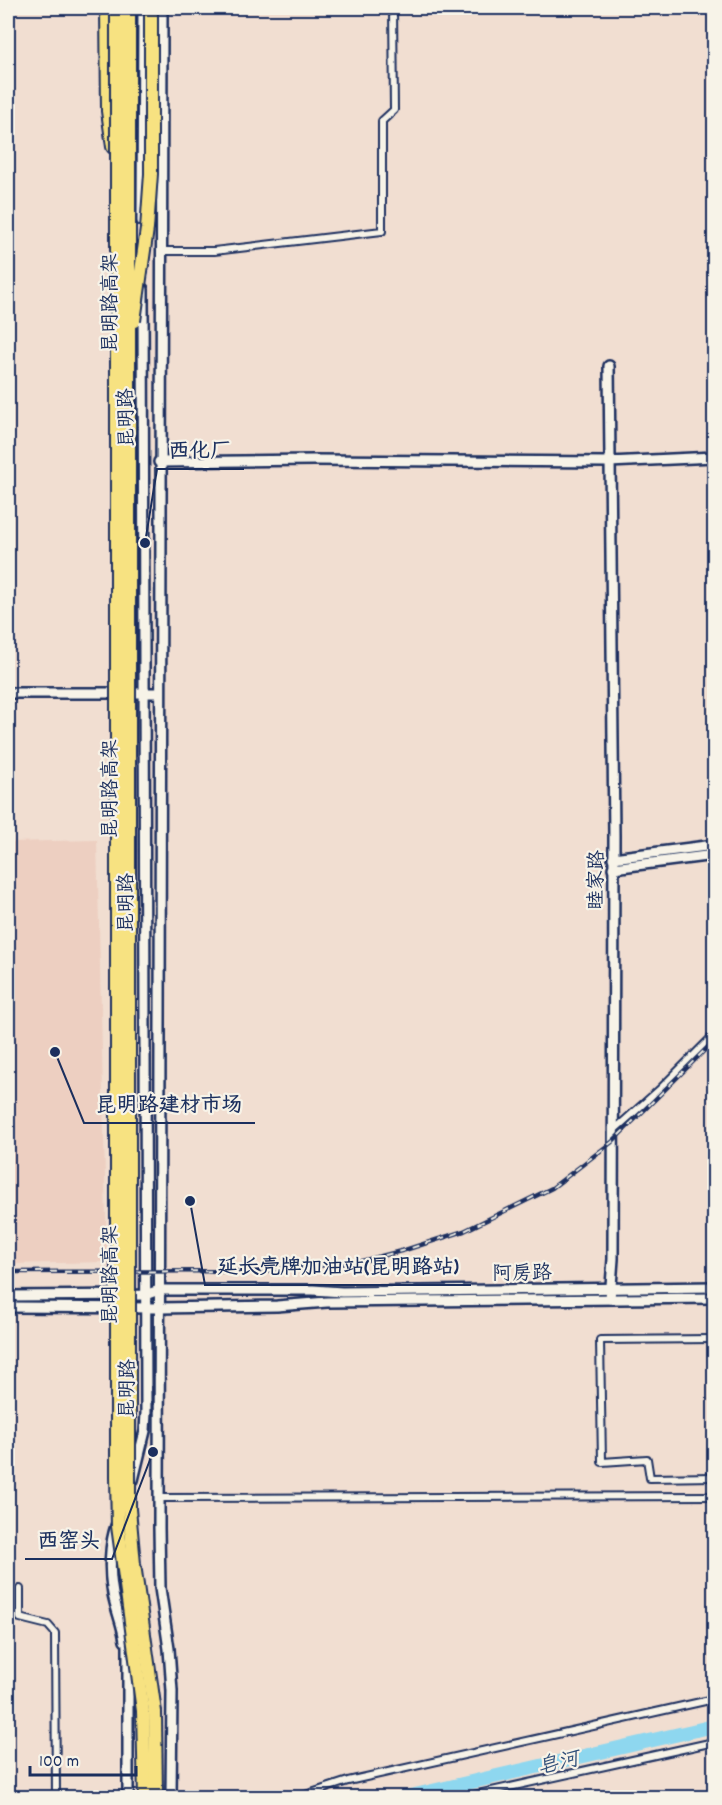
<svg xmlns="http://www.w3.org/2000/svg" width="722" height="1805" font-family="Dekko,'LXGW WenKai TC',sans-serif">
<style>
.built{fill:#edcfc1}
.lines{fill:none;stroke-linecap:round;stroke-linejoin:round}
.river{stroke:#8ed7ef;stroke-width:14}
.street-casing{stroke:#1b2f5e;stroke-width:10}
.secondary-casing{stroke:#1b2f5e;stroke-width:14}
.highway-casing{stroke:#1b2f5e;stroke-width:16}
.street{stroke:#f7f3e8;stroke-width:6}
.secondary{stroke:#f7f3e8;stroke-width:9}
.highway{stroke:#f7e281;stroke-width:12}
.rail-casing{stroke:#1b2f5e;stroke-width:4.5}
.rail{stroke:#f7f3e8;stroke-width:2;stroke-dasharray:7;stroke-linecap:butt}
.highway-bridge-casing{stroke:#1b2f5e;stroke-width:16;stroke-linecap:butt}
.highway-bridge{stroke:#f7e281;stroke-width:12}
.labels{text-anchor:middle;stroke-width:4.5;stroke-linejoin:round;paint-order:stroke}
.street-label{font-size:20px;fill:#1b2f5e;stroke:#f7f3e8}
.water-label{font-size:21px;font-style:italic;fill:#32517b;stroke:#f7f3e8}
.leader{fill:none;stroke:#1b2f5e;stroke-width:2}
.callout-dot{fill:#1b2f5e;stroke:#f7f3e8;stroke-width:2}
.callout-label{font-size:21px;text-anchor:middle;font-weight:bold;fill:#1b2f5e;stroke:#f7f3e8;stroke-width:4.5;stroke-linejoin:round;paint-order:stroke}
</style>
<rect width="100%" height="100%" fill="#f1ded1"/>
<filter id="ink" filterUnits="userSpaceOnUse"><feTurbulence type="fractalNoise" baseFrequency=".0167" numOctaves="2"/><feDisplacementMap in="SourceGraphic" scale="12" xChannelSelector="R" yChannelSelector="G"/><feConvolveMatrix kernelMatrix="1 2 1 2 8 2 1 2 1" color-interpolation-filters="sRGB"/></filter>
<g filter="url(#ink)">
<path class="built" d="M97 840 107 1262 8 1264V842Z"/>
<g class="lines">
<path class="river" d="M402 1798 714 1726"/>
<defs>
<g id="street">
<path d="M161 251H214L382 231V121L394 110 393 8"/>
<path d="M613 1131 659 1090 714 1035"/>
<path d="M714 1339 600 1340 602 1462 647 1459 650 1478 714 1477"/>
<path d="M159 1498 714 1496"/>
<path d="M20 1589V1618L48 1625 55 1633 56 1798"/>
<path d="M296 1798 348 1781 714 1699"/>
<path d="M460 1798 714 1742"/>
</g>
<g id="secondary">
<path d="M162 8 159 1528 160 1588 169 1649 172 1691 171 1798"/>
<path d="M142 221 143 8"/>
<path d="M609 366 614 835 613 1259 610 1299"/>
<path d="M159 462 314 460 609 462 714 457"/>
<path d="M8 693H160"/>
<path d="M613 858 714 845"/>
<path d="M613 868 714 855"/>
<path d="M8 1296 145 1295 159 1290H313L342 1292 714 1287"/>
<path d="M8 1307 160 1308 277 1306 327 1302 714 1298"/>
<path d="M133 1480 145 1431 146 1413 143 289"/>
<path d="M117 1523C109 1544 109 1572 113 1594 116 1610 123 1625 125 1641"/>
<path d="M128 1798V1634"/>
</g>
<g id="highway">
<path d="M107 8 108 111 113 147"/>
<path d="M143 1711 145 1798"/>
<path d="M155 1712 156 1798"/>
</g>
</defs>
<use href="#street" class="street-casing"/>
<use href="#secondary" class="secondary-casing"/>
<use href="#highway" class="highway-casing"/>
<use href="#street" class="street"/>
<use href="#secondary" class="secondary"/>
<use href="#highway" class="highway"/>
<defs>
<path id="rail" d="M8 1272 263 1271 358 1262 405 1250 464 1231 552 1188 612 1142 714 1041"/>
</defs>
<use href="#rail" class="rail-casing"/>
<use href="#rail" class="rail"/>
<defs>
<g id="highway-bridge">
<path d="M117 8V1477L118 1526 143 1711"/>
<path d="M129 8V1509L134 1564 155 1712"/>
<path d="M134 321 147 229 151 174V8"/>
</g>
</defs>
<use href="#highway-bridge" class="highway-bridge-casing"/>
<use href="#highway-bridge" class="highway-bridge"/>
</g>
</g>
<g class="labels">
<g class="street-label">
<text transform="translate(109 303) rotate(-90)" y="7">昆明路高架</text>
<text transform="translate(125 418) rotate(-91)" y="7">昆明路</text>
<text transform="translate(109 789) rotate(-90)" y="7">昆明路高架</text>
<text transform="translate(595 880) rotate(-89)" y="7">睦家路</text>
<text transform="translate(125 903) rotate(-90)" y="7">昆明路</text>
<text transform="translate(522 1272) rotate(-1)" y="7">阿房路</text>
<text transform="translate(109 1275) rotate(-90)" y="7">昆明路高架</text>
<text transform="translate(126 1389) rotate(-89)" y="7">昆明路</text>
</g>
<g class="water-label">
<text transform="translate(558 1762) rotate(-13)" y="7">皂河</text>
</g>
</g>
<path class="leader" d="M145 543L157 469H244M55 1052L84 1123H255M190 1201L205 1285H471M153 1452L112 1559H25"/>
<g class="callout-dot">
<circle cx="145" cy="543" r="6"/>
<circle cx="55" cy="1052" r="6"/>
<circle cx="190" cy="1201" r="6"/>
<circle cx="153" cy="1452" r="6"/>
</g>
<g class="callout-label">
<text x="200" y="457">西化厂</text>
<text x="169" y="1111">昆明路建材市场</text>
<text x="338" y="1273">延长壳牌加油站(昆明路站)</text>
<text x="69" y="1547">西窑头</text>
</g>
<rect width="722" height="1805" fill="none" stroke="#f7f3e8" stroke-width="30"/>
<rect x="15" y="15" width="692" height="1775" fill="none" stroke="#1b2f5e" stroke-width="2" filter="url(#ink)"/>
<path d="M30 1766v9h106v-9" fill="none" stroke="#1b2f5e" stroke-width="3"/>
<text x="39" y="1766" font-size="18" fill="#1b2f5e" stroke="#f7f3e8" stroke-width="4.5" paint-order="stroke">100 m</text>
</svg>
